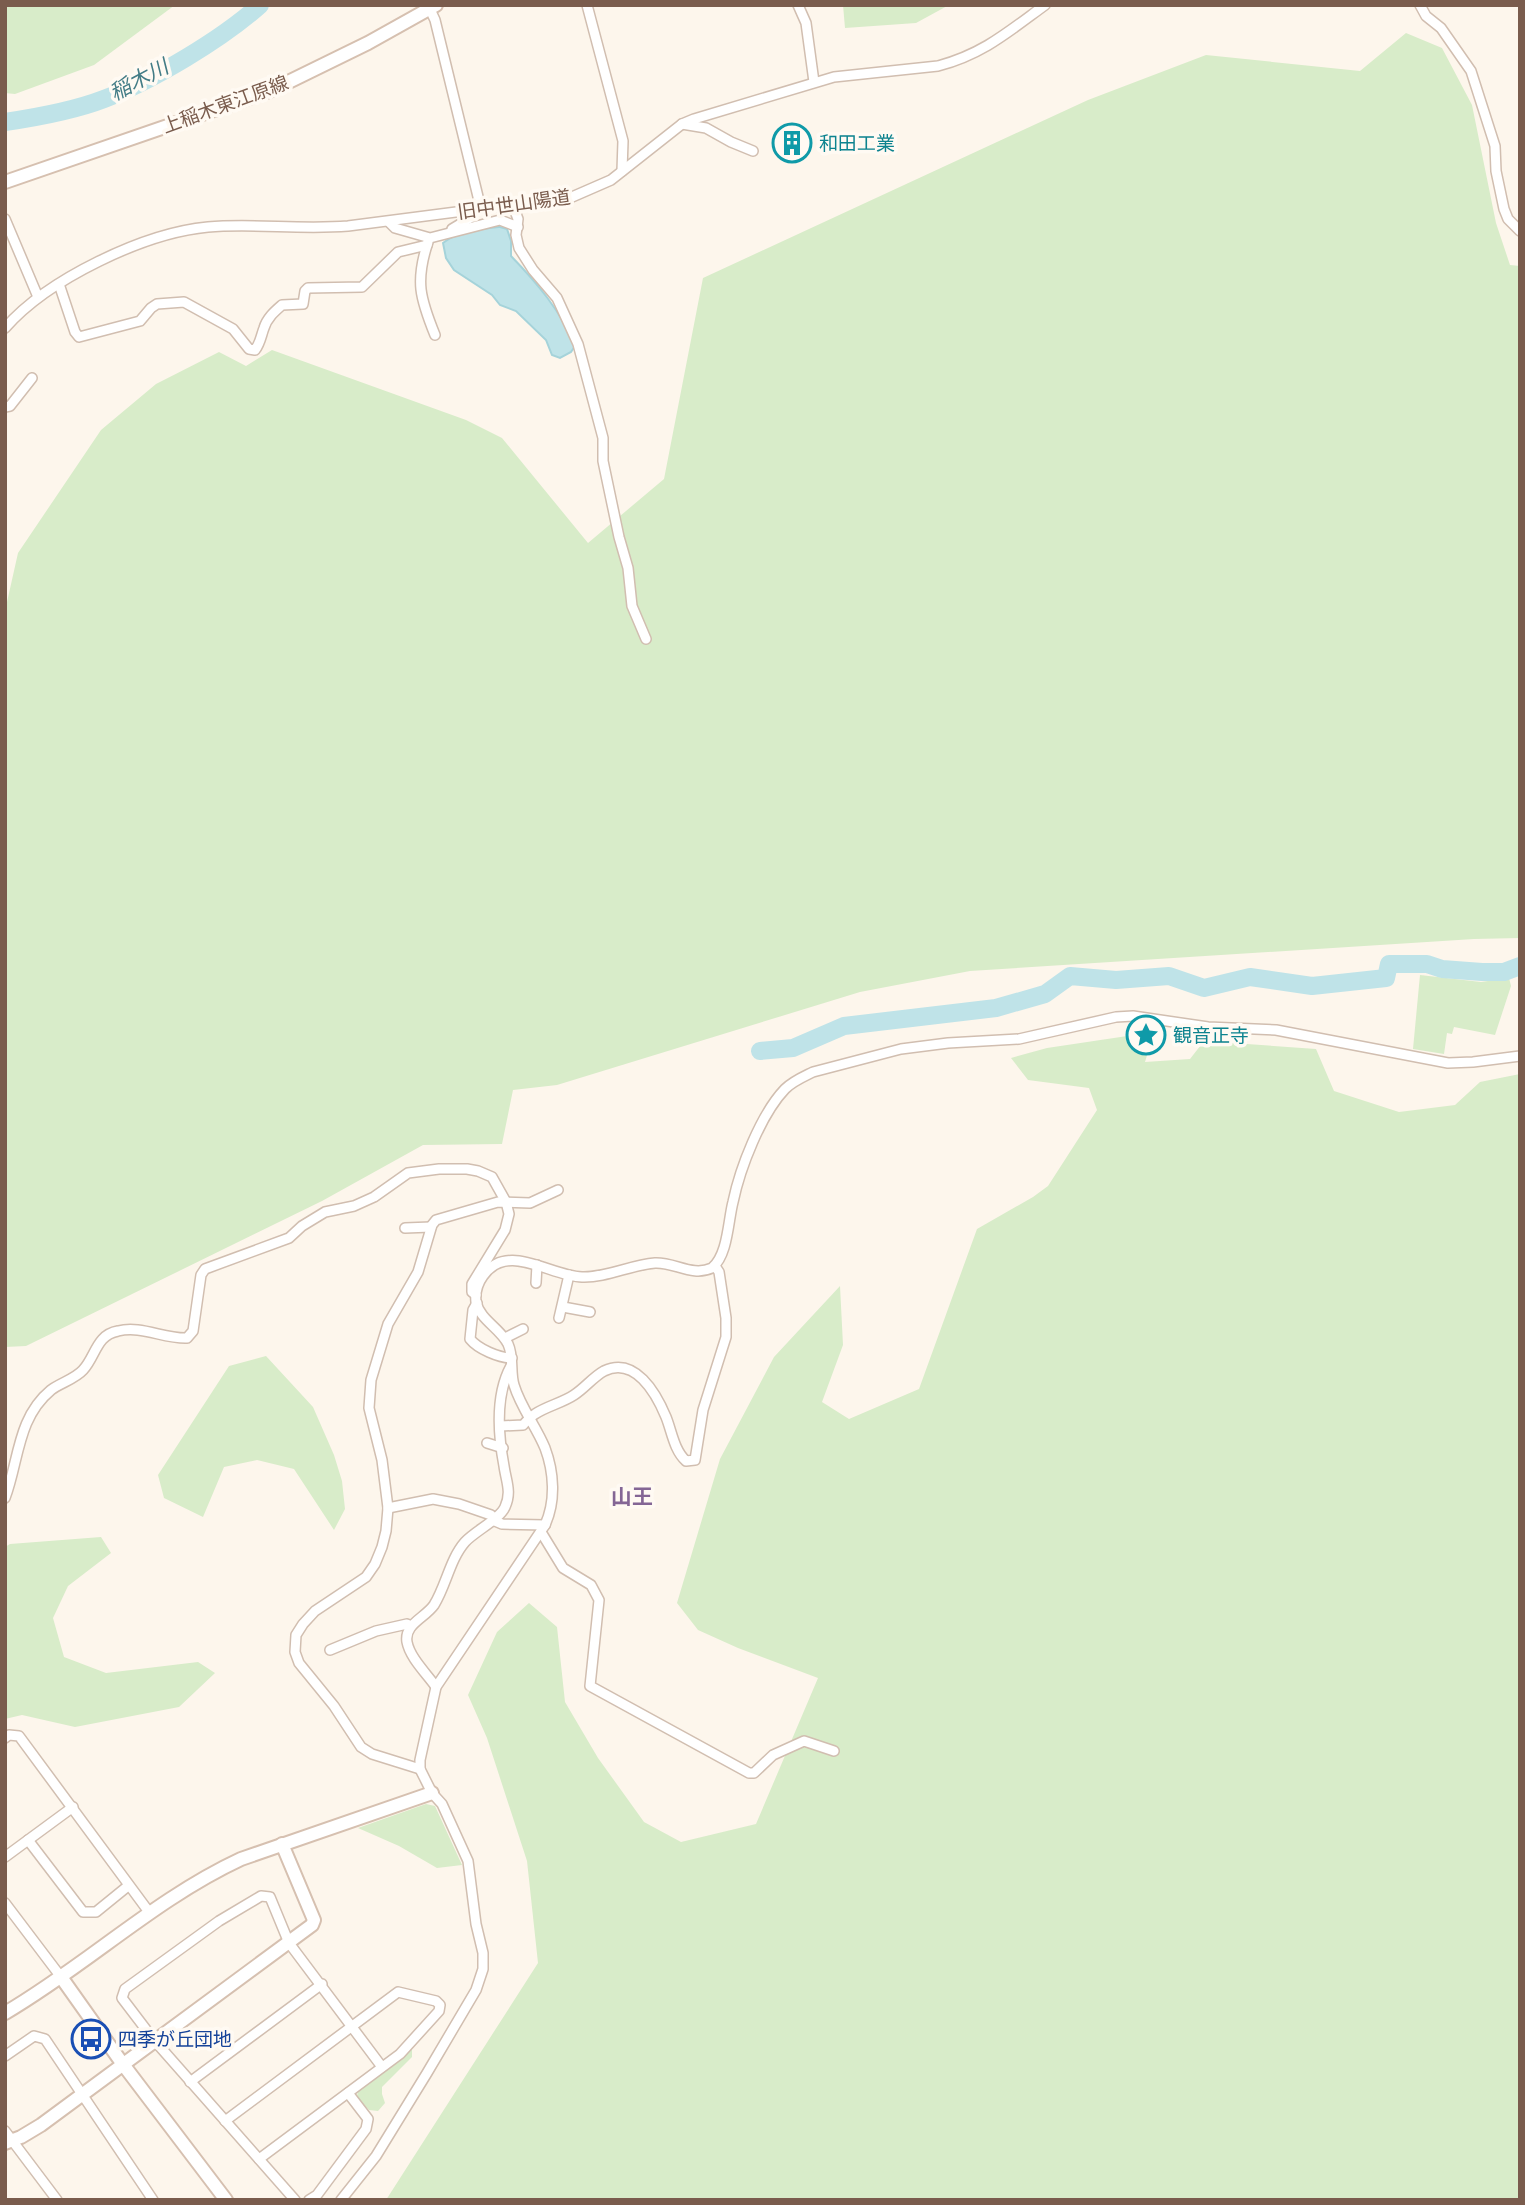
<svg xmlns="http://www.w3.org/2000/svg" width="1525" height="2205" font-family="Manrope,'Noto Sans JP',sans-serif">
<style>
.green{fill:#d8ecc9}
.water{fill:#bfe3e8;stroke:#a5d3da;stroke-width:2}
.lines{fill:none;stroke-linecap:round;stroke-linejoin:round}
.river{stroke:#bfe3e8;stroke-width:18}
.street-casing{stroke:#d1beb0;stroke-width:12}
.secondary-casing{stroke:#d6c0b0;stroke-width:16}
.street{stroke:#fff;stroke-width:9}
.secondary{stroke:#fff;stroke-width:12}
.labels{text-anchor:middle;stroke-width:7;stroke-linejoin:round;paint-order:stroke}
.street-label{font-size:19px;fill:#7a5c4d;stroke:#fffaf3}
.culture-label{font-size:19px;fill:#0d838f;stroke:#fffaf3;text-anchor:start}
.transit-label{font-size:19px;fill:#164399;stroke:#fffaf3;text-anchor:start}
.water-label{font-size:21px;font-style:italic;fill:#437c86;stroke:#fffaf3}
.neighbourhood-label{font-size:21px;font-weight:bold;fill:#846695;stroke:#fffaf3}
</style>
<rect width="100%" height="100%" fill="#fdf6ec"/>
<g class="green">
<path d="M5 5H175L94 65 15 94 5 93Z"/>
<path d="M843 5H949L916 23 845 28Z"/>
<path d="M1406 33 1442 48 1472 105 1496 223 1510 265 1520 266V938L1474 939 970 971 860 992 557 1085 513 1090 502 1144 423 1145 322 1201 26 1346 5 1347V611L18 553 101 430 156 384 219 352 246 366 272 350 466 420 502 438 588 543 664 479 703 278 1088 100 1206 55 1360 71Z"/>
<path d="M1420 975 1481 982 1509 978 1511 986 1495 1035 1454 1027 1452 1034 1447 1033 1444 1054 1413 1049Z"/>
<path d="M1154 1032 1145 1062 1190 1059 1204 1041 1316 1049 1334 1091 1399 1112 1455 1105 1480 1082 1520 1074V2200H386L538 1963 527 1861 487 1738 468 1695 497 1632 529 1603 557 1627 565 1702 598 1758 644 1822 681 1842 756 1824 818 1678 738 1648 698 1630 677 1603 720 1459 774 1357 840 1286 843 1345 822 1402 849 1419 919 1389 977 1229 1033 1197 1048 1186 1097 1110 1089 1088 1028 1080 1011 1058 1047 1048Z"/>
<path d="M266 1356 313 1407 334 1455 342 1481 345 1509 334 1530 294 1469 257 1460 224 1467 203 1517 164 1498 158 1475 229 1366Z"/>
<path d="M101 1537 111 1553 68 1586 53 1618 64 1657 106 1673 198 1662 215 1673 179 1707 75 1727 22 1715 5 1719V1547L10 1544Z"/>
<path d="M426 1804 435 1806 462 1865 437 1868 399 1846 358 1828Z"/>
<path d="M412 2048V2057L382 2087V2094L385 2103 378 2111 369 2110 357 2097 358 2090Z"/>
</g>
<path class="water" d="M500 227 507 229 511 241V256C537 283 561 311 575 346L571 352 560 358 552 355 546 340 516 311 500 305 492 295 454 270 446 258 443 243C458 231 480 229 500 227Z"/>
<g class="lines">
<g class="river">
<path d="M5 122C39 117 73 111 104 99 152 81 222 39 260 5"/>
<path d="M760 1051 793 1048 844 1026 996 1008 1045 994 1070 976 1116 980 1169 976 1204 988 1250 977 1312 986 1386 978 1389 964H1427L1442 969 1482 972H1504L1520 966"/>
</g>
<defs>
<g id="street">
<path d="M428 5 435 20 481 209"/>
<path d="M587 5 623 141 622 171"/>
<path d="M798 5 806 23 814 82"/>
<path d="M1420 5 1426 16 1441 28 1471 71 1495 146 1496 171 1504 209 1508 219 1520 231"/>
<path d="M682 124 706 128 731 142 753 151"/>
<path d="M513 206 518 219 516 235 519 248 533 270 557 298 578 344 603 438V461L619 537 628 568 632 606 646 639"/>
<path d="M5 219 38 297"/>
<path d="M389 222 395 228 430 238 500 220 518 227"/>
<path d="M452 229 472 217 473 210"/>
<path d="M428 242C415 281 420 298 435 335"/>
<path d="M59 284 75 332 79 337 140 321 151 308 157 304 184 302 233 329 249 349 255 350C260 344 261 336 264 328 267 318 274 312 282 305L303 304 305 291 308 288 362 287 398 252 427 245"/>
<path d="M5 328C48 279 144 233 208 227 254 223 301 230 348 226L572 197 611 180 682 124 694 119 834 77 938 66C983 54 1008 32 1045 5"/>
<path d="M5 407 10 406 32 378"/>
<path d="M405 1228 431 1227"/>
<path d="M536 1283 537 1265"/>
<path d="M477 1303 473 1310 470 1339C478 1349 499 1358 512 1358"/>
<path d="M563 1307 590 1312"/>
<path d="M559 1318 569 1275"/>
<path d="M505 1338 523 1329"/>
<path d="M501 1426 523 1425C527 1421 530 1417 535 1414 547 1406 562 1403 574 1395 585 1388 593 1377 604 1371 635 1356 656 1393 666 1417 672 1432 674 1450 686 1461L695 1460 703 1410 726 1337V1318L719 1272 715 1266"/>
<path d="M487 1443 503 1448"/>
<path d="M5 1498C19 1461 17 1418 51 1390 60 1383 75 1379 83 1370 96 1356 96 1335 118 1331 141 1325 164 1339 187 1338L193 1331 201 1275 205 1269 289 1238 302 1226 325 1212 354 1206 374 1197 408 1173 439 1169H467L478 1171 492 1177 506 1202 509 1214 505 1230 472 1284V1292L476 1295"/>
<path d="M388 1508 433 1499 459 1504 491 1515 495 1521 502 1524 545 1525"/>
<path d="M541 1532 563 1568 591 1585 599 1600 590 1686 749 1773H754L773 1755 804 1741 834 1751"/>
<path d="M330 1650 376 1631 407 1624 411 1626"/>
<path d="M436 1687C427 1674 410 1658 407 1642 404 1624 425 1618 434 1605 446 1586 450 1559 465 1542 475 1531 500 1519 505 1507 512 1492 506 1481 504 1466 498 1434 495 1395 511 1366"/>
<path d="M5 1738 9 1735 19 1736 149 1912"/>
<path d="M420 1769 372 1754 361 1747 334 1706 299 1663 295 1652 296 1635 303 1624 315 1611 366 1577 375 1564 382 1547 386 1531 388 1508 382 1460 369 1408 371 1380 388 1324 418 1272 432 1225 436 1220 498 1202 530 1203 558 1190"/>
<path d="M28 1840 83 1912H96L128 1886"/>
<path d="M5 1857 73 1807"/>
<path d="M5 1903 61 1977"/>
<path d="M5 2056 34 2036 45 2039 153 2200"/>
<path d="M190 2082 322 1984"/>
<path d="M225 2121 398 1992 436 2001 440 2005 439 2011 400 2054 259 2159"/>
<path d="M5 2131 57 2200"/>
<path d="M295 2200 154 2040 122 1998 125 1989 219 1921 261 1896 270 1897 289 1943 382 2067"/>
<path d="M309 2200 317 2195 366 2129 368 2119 348 2093"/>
<path d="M341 2200 376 2156 427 2073 476 1990 483 1969V1953L476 1924 468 1861 442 1804 432 1793 420 1769V1760L436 1687 545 1525C556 1501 554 1472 545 1448 536 1426 521 1408 514 1385 510 1372 514 1357 508 1344 500 1328 480 1320 476 1302 475 1293 478 1283 483 1276 507 1241 550 1276 582 1277 606 1278 630 1265 655 1263 675 1262 692 1277 712 1268 728 1255 728 1221 733 1202 740 1168 761 1114 785 1089 793 1081 803 1077 813 1072L901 1049 948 1043 1019 1039 1116 1017 1133 1016 1208 1027 1276 1030 1448 1063 1473 1062 1520 1056"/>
</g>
<g id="secondary">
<path d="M5 182 272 90 368 43 436 5"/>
<path d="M61 1977 122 2063 226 2200"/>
<path d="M5 2013C87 1965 155 1899 241 1859L432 1793"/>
<path d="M5 2143 21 2137 41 2125 312 1925 314 1920 282 1844"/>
</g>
</defs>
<use href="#street" class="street-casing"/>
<use href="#secondary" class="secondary-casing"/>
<use href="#street" class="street"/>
<use href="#secondary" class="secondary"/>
</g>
<defs>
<symbol id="building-ring" viewBox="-11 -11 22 22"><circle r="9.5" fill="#fffaf3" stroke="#0f9aa8" stroke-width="1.5"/><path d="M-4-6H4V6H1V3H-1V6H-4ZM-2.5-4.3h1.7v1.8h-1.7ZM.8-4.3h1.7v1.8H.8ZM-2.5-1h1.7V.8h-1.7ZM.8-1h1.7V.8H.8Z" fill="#0f9aa8"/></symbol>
<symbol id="sight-ring" viewBox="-11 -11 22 22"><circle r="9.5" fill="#fffaf3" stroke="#0f9aa8" stroke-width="1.5"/><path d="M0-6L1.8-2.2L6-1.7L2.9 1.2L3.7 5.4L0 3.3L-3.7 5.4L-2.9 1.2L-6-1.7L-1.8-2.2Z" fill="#0f9aa8"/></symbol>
<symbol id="bus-ring" viewBox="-11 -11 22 22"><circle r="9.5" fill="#fffaf3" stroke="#1a4fb4" stroke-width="1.5"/><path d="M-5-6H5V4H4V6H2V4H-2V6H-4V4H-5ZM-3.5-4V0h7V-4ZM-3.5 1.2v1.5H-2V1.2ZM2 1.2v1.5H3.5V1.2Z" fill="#1a4fb4"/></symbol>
</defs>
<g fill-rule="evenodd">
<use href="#building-ring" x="770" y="121" width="44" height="44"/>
<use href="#sight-ring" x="1124" y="1013" width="44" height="44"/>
<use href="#bus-ring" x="69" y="2017" width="44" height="44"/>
</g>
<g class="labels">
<g class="street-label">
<text transform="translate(225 104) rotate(-20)" y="7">上稲木東江原線</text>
<text transform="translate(514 204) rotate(-8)" y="7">旧中世山陽道</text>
</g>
<g class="culture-label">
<text x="819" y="150">和田工業</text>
<text x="1173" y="1042">観音正寺</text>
</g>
<g class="transit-label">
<text x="118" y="2046">四季が丘団地</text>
</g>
<g class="water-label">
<text transform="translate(139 80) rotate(-28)" y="7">稲木川</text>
</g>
<g class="neighbourhood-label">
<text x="632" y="1504">山王</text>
</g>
</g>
<rect width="1525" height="2205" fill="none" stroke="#7a5c4d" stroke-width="14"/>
</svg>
